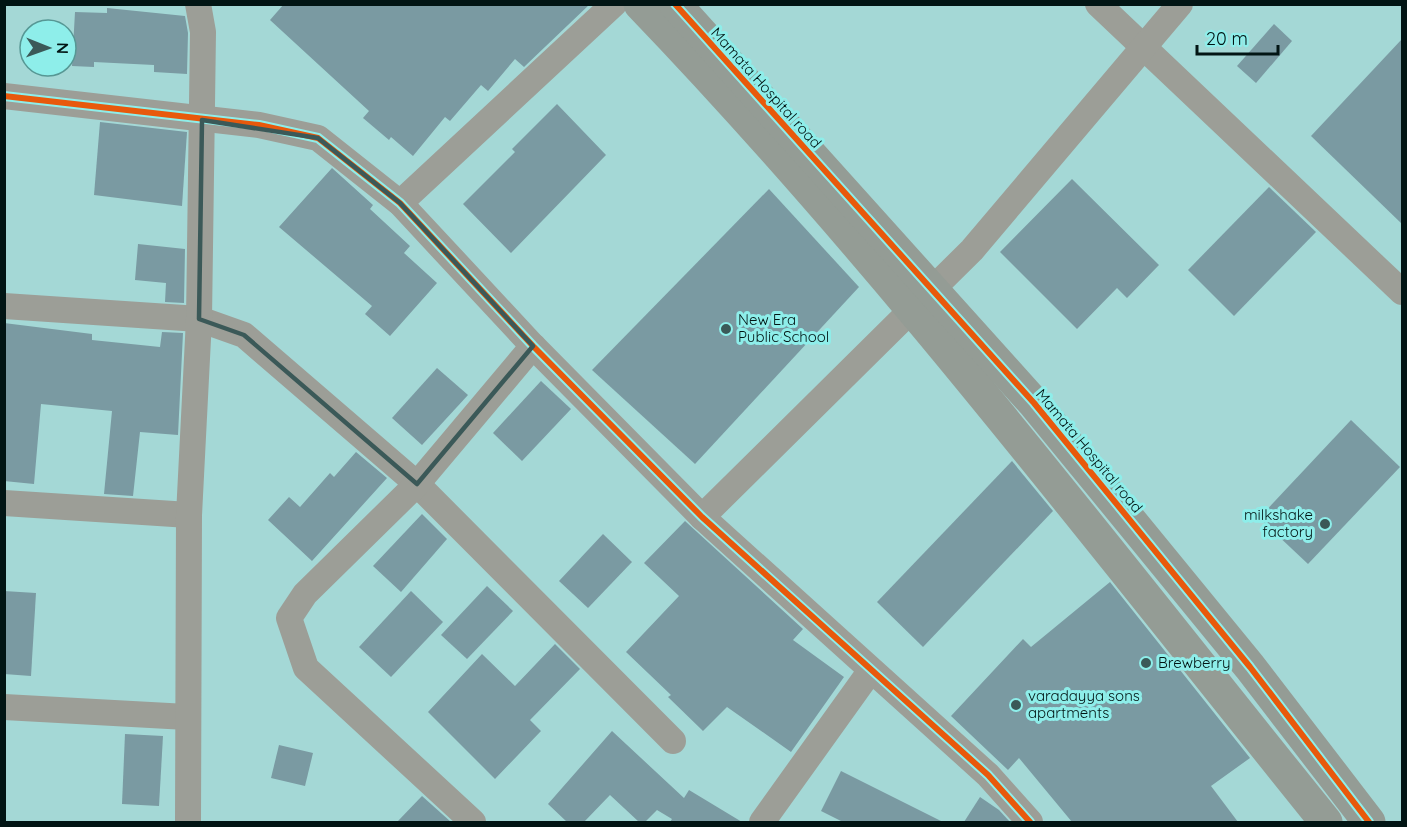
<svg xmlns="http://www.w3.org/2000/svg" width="1407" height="827" font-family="Quicksand,sans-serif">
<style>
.building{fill:#7a9aa2}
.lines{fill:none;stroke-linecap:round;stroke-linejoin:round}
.street{stroke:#9c9e97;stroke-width:26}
.secondary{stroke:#949c95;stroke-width:33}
.cycleway-casing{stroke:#8eeeea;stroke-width:10}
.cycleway{stroke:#e8590c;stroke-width:6}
.marked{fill:none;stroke:#3b5958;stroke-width:4.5;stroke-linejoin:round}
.poi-dot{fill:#3b5958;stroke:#8eeeea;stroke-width:2}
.labels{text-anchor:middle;stroke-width:6;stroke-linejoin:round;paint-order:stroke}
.street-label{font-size:15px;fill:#021514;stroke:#8eeeea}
.poi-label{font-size:15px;fill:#021514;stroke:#8eeeea;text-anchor:start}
</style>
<rect width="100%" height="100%" fill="#a4d8d6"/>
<g class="building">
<path d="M284 4H590L524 67 515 59 488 91 481 85 450 121 445 117 413 156 391 137 389 140 363 118 369 111 270 20Z"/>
<path d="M107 8 185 16 188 33 187 74 154 72V65L94 62V67L72 66 75 12 107 13Z"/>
<path d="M1274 24 1292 41 1256 83 1237 66Z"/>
<path d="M1402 39V224L1311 136Z"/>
<path d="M557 104 606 155 511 253 463 204 515 152 512 149Z"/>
<path d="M100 122 187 132 182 206 94 195Z"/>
<path d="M332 168 373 205 370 209 410 246 404 253 437 283 390 336 365 314 372 306 279 227Z"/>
<path d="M1072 179 1159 265 1127 298 1117 288 1077 329 1000 252Z"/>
<path d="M1269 187 1316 232 1234 316 1188 270Z"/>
<path d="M769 189 859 287 695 464 592 370Z"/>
<path d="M138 244 185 249 184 303 165 302 166 283 135 280Z"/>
<path d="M4 323 92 334V340L160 347 162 332 183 333 178 435 140 432 133 496 104 494 112 411 41 404 34 484 4 481Z"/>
<path d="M437 368 468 395 422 445 392 418Z"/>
<path d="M541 381 571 409 522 461 493 433Z"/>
<path d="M1351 420 1400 467 1308 564 1259 518Z"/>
<path d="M356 452 387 478 312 561 268 520 289 497 300 507 330 473 334 477Z"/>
<path d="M1012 461 1053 511 923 647 877 602Z"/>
<path d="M422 514 447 539 401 592 373 566Z"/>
<path d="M685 521 803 629 793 640 844 677 791 752 727 707 703 731 668 697 671 695 626 652 679 596 644 563Z"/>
<path d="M603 534 632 562 588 608 559 581Z"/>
<path d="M1110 582 1250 758 1211 786 1238 822H1072L1019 758 1008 770 951 716 1023 639 1031 647Z"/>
<path d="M487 586 513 611 467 659 441 635Z"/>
<path d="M4 591 36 593 31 676 4 674Z"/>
<path d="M411 591 443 622 391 677 359 647Z"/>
<path d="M555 644 580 669 530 720 541 731 495 779 428 712 482 654 515 686Z"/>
<path d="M612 731 684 798 689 790 742 822H670L672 819 657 810 645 822H639L610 795 584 822H567L548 804Z"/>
<path d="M125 734 163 736 159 806 122 804Z"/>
<path d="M279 745 313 753 305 786 271 778Z"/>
<path d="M841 771 943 822H843L821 811Z"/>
<path d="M422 796 451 822H397Z"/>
<path d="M980 797 999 810 1010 822H964Z"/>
</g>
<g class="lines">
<g class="street">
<path d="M1098 4 1402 292"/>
<path d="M4 96 259 125 318 138 400 203 533 346 702 517 988 775 1030 822"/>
<path d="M400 203 614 4"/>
<path d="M4 306 199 319 244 335 417 484 673 741"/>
<path d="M4 503 189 515"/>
<path d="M702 517 972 250 1180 4"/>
<path d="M4 707 187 717"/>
<path d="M188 822 189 515 199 319 203 32 198 4"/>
<path d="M473 822 306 668 289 618 305 594 417 484 533 346"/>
<path d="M762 822 871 670"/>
</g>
<g class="secondary">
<path d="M640 4C887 261 1103 546 1326 822"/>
<path d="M675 4 1034 403 1250 667 1369 822"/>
</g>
<defs>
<g id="cycleway">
<path d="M675 4 1034 403 1250 667 1369 822"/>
<path d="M4 96 259 125 318 138 400 203 533 346 702 517 988 775 1030 822"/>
</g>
</defs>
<use href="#cycleway" class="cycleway-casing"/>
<use href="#cycleway" class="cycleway"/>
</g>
<path class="marked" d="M202 120 318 138 400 203 533 346 417 484 244 335 199 319Z"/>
<g class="poi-dot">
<circle cx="726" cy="329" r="6"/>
<circle cx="1325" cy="524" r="6"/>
<circle cx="1146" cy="663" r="6"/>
<circle cx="1016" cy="705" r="6"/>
</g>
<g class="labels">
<g class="street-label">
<text transform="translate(766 88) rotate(48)" y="5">Mamata Hospital road</text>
<text transform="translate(1089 451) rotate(50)" y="5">Mamata Hospital road</text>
</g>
<g class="poi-label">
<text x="738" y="325">New Era<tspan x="738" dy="17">Public School</tspan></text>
<text x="1313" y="520" text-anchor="end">milkshake<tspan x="1313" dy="17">factory</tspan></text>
<text x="1158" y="668">Brewberry</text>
<text x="1028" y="701">varadayya sons<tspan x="1028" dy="17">apartments</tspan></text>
</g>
</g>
<rect width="1407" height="827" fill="none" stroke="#021514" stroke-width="12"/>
<g transform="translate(48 48) rotate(91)"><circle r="28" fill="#8eeeea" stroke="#569794" stroke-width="1.5"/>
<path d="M0-4.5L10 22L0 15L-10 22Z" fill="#3b5958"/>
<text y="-9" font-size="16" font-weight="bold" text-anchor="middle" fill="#021514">N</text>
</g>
<path d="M1197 45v9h81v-9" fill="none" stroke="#021514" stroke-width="3"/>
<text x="1206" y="45" font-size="18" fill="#021514" stroke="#8eeeea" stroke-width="4.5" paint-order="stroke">20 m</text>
</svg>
